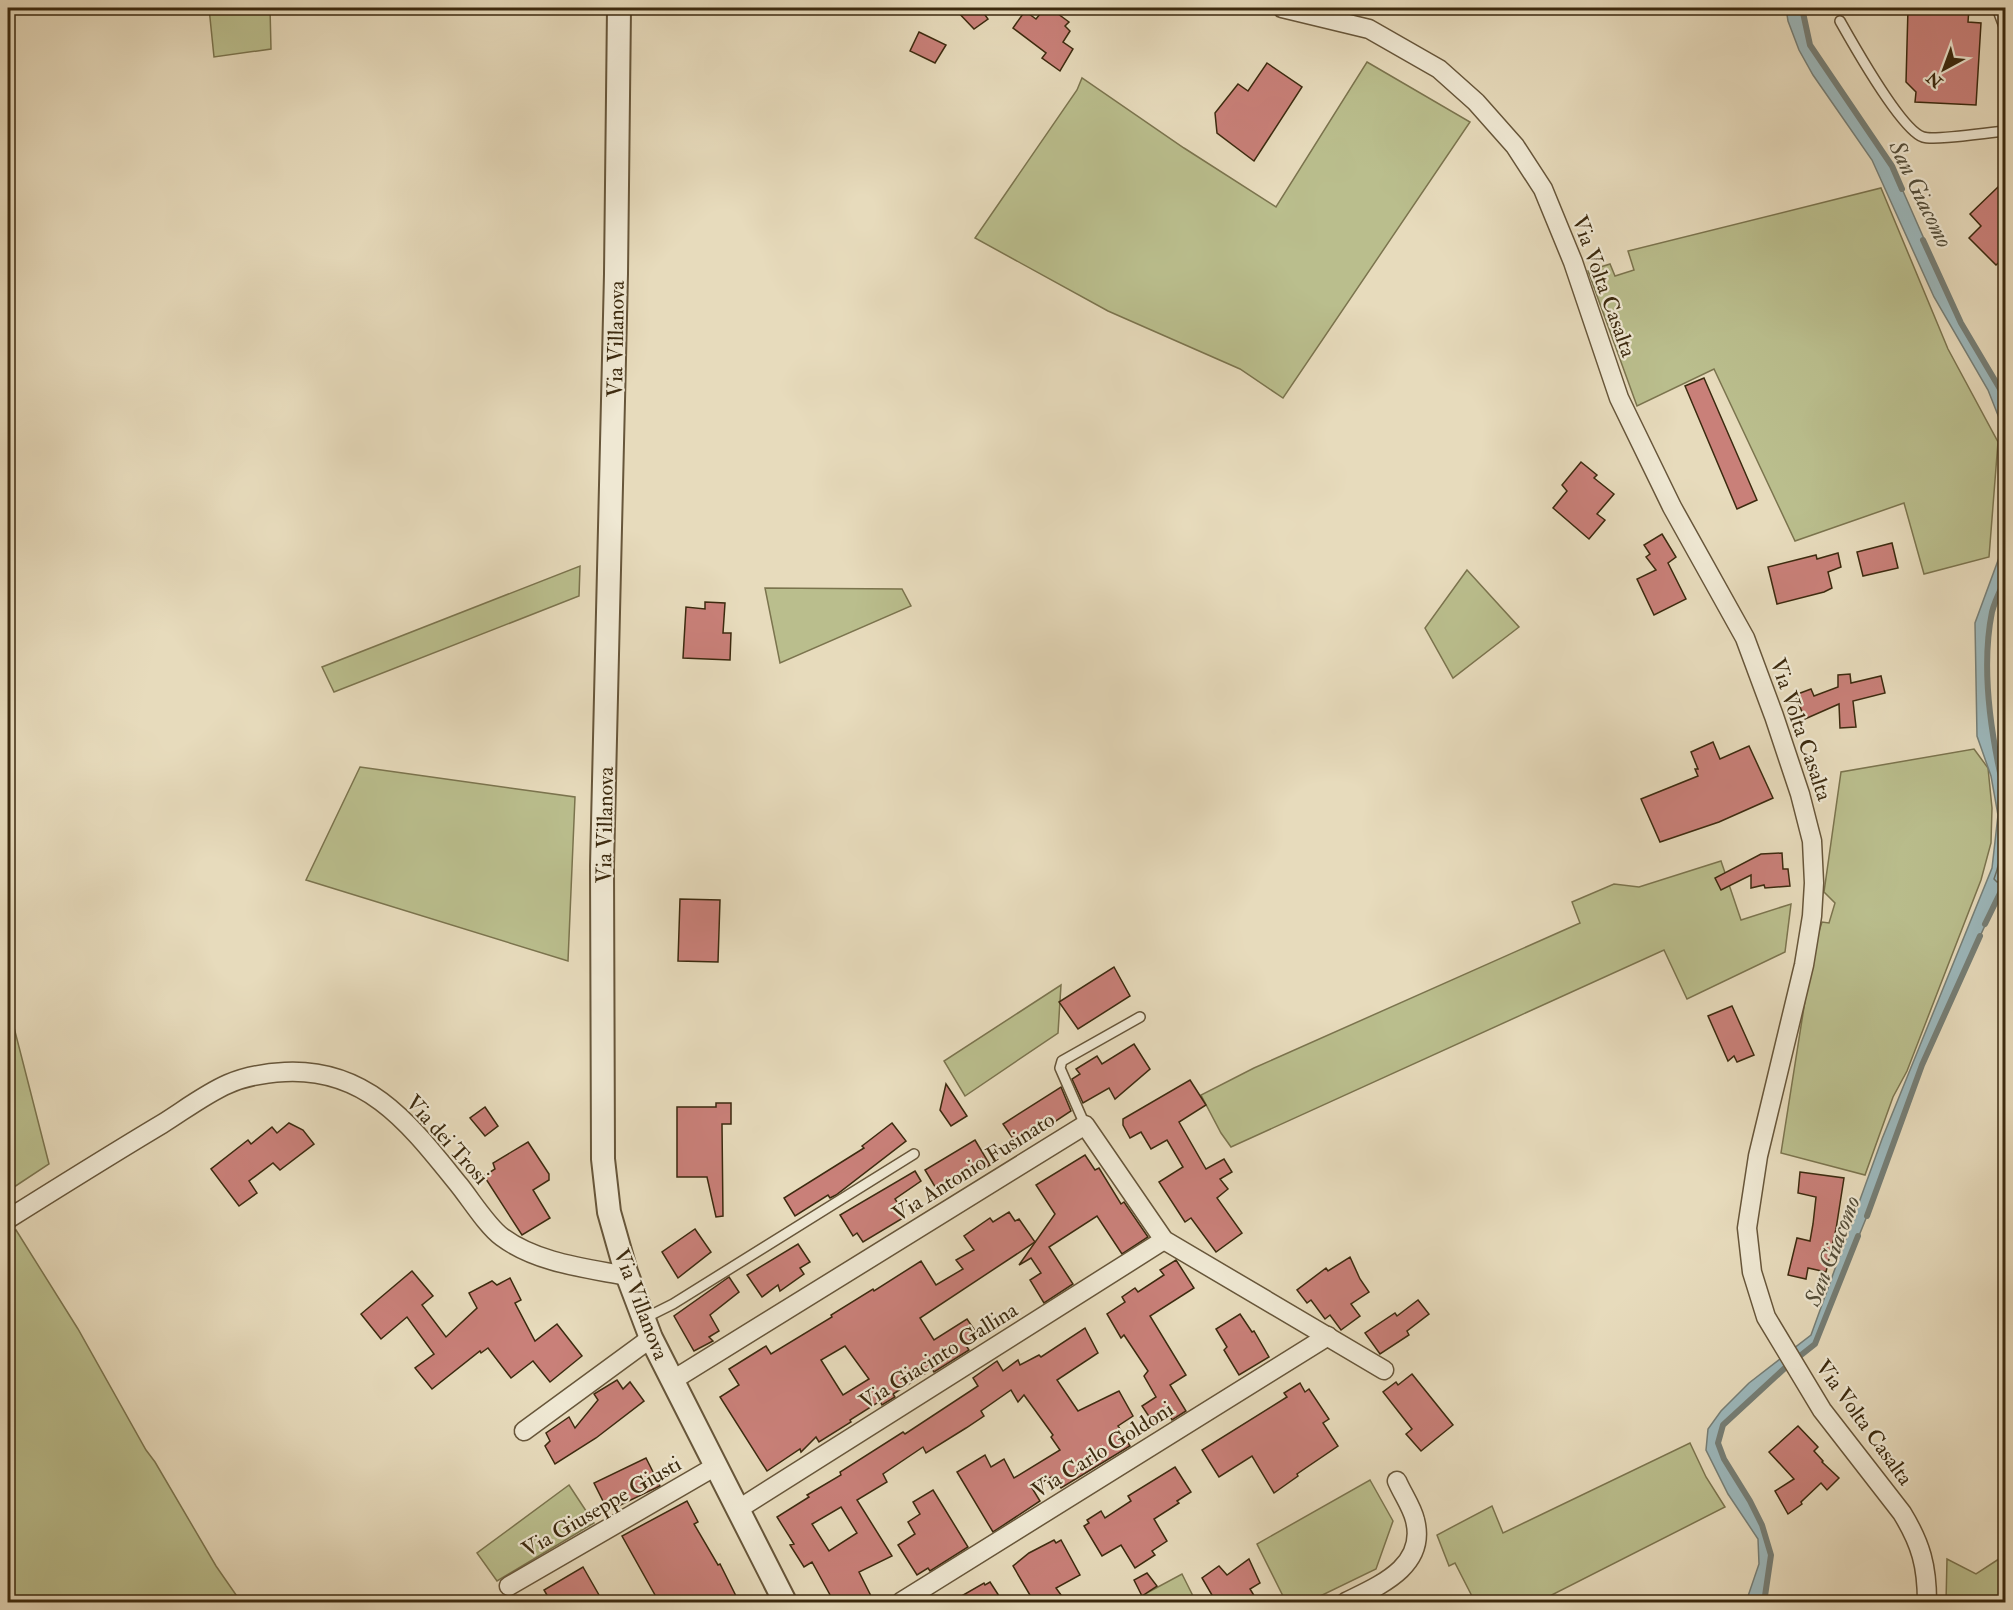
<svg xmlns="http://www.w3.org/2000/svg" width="2013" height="1610" font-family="'IM FELL Double Pica',serif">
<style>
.green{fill:#babe8d;stroke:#7b744e;stroke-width:1.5}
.water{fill:#9cb8bc;stroke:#767f77;stroke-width:1.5}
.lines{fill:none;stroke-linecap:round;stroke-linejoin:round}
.shore{stroke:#6c7166;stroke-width:1.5}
.stream{stroke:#767f77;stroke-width:6}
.building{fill:#c98079;stroke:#3c2a0f;stroke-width:1.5;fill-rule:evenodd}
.service-casing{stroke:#67563a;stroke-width:12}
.minor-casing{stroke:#67563a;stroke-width:21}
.tertiary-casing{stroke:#67563a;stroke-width:26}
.service{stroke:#efe8d3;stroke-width:9}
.minor{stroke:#efe8d3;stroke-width:18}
.tertiary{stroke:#efe8d3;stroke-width:22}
.labels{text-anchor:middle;stroke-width:4.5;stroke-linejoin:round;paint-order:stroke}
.street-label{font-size:22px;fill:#3c2a0f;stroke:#efe8d3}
.water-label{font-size:24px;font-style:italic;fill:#544e3a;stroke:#efe8d3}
</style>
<rect width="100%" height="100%" fill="#e7dbbc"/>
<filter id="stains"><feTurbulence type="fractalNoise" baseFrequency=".00333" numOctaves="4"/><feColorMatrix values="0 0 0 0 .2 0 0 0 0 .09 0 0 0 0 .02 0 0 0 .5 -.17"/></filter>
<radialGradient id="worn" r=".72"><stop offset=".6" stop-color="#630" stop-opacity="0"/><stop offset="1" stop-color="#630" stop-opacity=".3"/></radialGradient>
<g class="green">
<path d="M209 8H270L271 49 214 57Z"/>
<path d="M1367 62 1470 122 1283 398 1240 369 1108 311 975 238 1077 90 1082 78 1184 148 1276 207Z"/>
<path d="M1881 188 1948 349 1998 442 1989 557 1924 574 1904 503 1795 541 1714 369 1637 406 1588 271 1610 264 1615 276 1634 270 1628 251Z"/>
<path d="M580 566 579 596 334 692 322 667Z"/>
<path d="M1467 570 1519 627 1453 678 1425 628Z"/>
<path d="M765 588 902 589 911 606 780 663Z"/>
<path d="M1974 749 1988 768 1992 808 1991 843 1981 880 1907 1071 1893 1097 1865 1175 1781 1153 1813 950 1822 922 1829 923 1835 903 1824 892 1841 772Z"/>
<path d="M360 767 575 797 568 961 306 880Z"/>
<path d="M1721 861 1741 920 1791 904 1785 952 1687 999 1664 950 1231 1147 1221 1133 1201 1095 1254 1068 1580 923 1572 902 1614 884 1639 887Z"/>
<path d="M1061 985 1058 1033 965 1096 944 1061Z"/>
<path d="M8 1004 49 1164 8 1191Z"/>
<path d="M16 1230 78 1329 146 1450 155 1462 216 1566 241 1602H8V1234Z"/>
<path d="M1690 1443 1706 1477 1725 1507 1538 1602H1475L1455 1563 1449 1566 1437 1535 1492 1506 1503 1533Z"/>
<path d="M1370 1480 1393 1521 1376 1569 1308 1602H1286L1257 1544Z"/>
<path d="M569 1485 594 1523 497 1581 477 1553Z"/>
<path d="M2005 1555V1602H1946L1947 1559 1976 1574Z"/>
<path d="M1182 1574 1196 1602H1130Z"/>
</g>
<g class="water">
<path d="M1786 8H1802L1810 45 1892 166 1961 323 2005 399V433L1988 390 1934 297 1872 160 1813 75 1799 50 1788 21Z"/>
<path d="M2005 523V578L1993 610 1988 644V679L1990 723 2005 799V881L1922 1065 1880 1184 1815 1344 1786 1367 1723 1425 1718 1443 1724 1459 1750 1501 1762 1525 1771 1555 1765 1596 1762 1602H1746L1759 1564 1758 1539 1728 1494 1706 1450 1708 1429 1721 1411 1749 1383 1811 1335 1882 1139 1992 868 1998 815 1991 776 1977 736 1975 623 2000 555Z"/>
</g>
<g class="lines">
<path class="shore" d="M2006 791 2000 794C2004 822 2004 853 1994 879L1997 882 2006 880"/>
<g class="stream">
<path d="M1802 8 1810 45 1892 166 1902 189"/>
<path d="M1923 240 1961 323 2006 399"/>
<path d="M2006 578C2001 589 1995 600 1992 612 1980 671 1992 742 2006 799"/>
<path d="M1985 924 2006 881"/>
<path d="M1867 1216 1922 1065 1980 936"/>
<path d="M1762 1602 1765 1596 1771 1555 1762 1525 1750 1501 1724 1459 1718 1443 1723 1425 1786 1367 1815 1344 1858 1236"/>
</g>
</g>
<g class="building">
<path d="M954 8H980L988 19 974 29Z"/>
<path d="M1045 8H1050L1069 22 1065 26 1070 31 1063 42 1073 49 1060 71 1042 58 1046 53 1013 28 1025 11 1036 19Z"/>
<path d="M1908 8H1969L1968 22 1981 23 1976 105 1915 102 1916 92 1906 82Z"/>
<path d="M919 32 946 45 935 63 910 51Z"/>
<path d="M1267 63 1302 87 1254 161 1217 133 1215 113 1238 84 1248 91Z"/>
<path d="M1998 187 2006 195V256L1996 265 1969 238 1981 226 1970 214Z"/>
<path d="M1704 378 1757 500 1737 509 1685 386Z"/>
<path d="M1581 462 1597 475 1594 478 1614 494 1597 514 1605 520 1589 539 1553 508 1567 491 1562 485Z"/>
<path d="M1662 534 1676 557 1668 563 1686 599 1654 615 1637 579 1656 570 1646 557 1650 554 1644 545Z"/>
<path d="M1892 543 1898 568 1863 576 1857 552Z"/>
<path d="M1838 553 1841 567 1828 572 1832 588 1824 592 1777 604 1768 567 1816 555 1817 559Z"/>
<path d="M705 602 725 603 723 633H731L730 660 683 658 686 607 705 609Z"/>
<path d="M1850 674 1851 683 1881 676 1885 693 1853 701 1856 727 1840 728 1839 704 1805 719 1795 695 1811 689 1814 696 1838 687V675Z"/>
<path d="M1713 742 1720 759 1749 746 1773 798 1719 822 1660 842 1641 799 1698 776 1695 769H1698L1691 752Z"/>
<path d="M1782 853 1783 869H1788L1790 886 1765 888 1764 885 1751 888V875L1721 890 1715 878 1761 854Z"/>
<path d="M680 899 720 900 718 962 678 961Z"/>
<path d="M1114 967 1130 996 1078 1029 1059 1002Z"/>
<path d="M1732 1006 1754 1055 1737 1062 1734 1056 1728 1061 1708 1016Z"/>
<path d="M1134 1044 1150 1069 1115 1099 1109 1088 1083 1103 1072 1079 1080 1074 1076 1069 1097 1056 1102 1064Z"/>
<path d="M1190 1080 1206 1105 1179 1122 1206 1169 1224 1159 1232 1172 1220 1179 1228 1189 1217 1198 1242 1233 1216 1252 1191 1218 1185 1222 1159 1182 1183 1167 1167 1140 1151 1149 1141 1132 1130 1138 1123 1125V1119Z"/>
<path d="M946 1084 967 1116 951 1126 940 1110Z"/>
<path d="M1061 1087 1071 1111 1018 1146 1003 1124Z"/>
<path d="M716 1103H731V1124H722L723 1216 716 1217 707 1177H677V1107H716Z"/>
<path d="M485 1107 498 1126 485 1136 470 1118Z"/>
<path d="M289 1123 303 1130 314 1144 280 1170 273 1163 249 1181 257 1193 239 1206 211 1169 248 1140 251 1144 272 1127 277 1133Z"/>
<path d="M892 1123 906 1141 836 1195 830 1198 828 1195 795 1216 784 1198 864 1148 862 1146Z"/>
<path d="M975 1140 990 1165 940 1195 925 1170Z"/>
<path d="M528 1142 549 1174V1180L533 1190 550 1218 522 1235 484 1176 495 1169 493 1163Z"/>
<path d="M1085 1155 1095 1170 1099 1168 1121 1204 1124 1202 1148 1237 1122 1254 1097 1216 1049 1247 1073 1284 1044 1303 1030 1280 1041 1273 1031 1258 1019 1265 1055 1214 1036 1185Z"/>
<path d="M915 1171 921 1181 895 1199 899 1205 897 1208 903 1218 863 1242 857 1233 853 1236 840 1215Z"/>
<path d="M1800 1172 1844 1178 1836 1229 1826 1272 1808 1268 1806 1279 1788 1275 1797 1238 1810 1241 1813 1224 1816 1197 1798 1193Z"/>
<path d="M1009 1212 1015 1221 1019 1219 1035 1242 920 1318 934 1340 967 1319 978 1335 965 1344 969 1350 934 1372 932 1369 893 1394 895 1397 882 1405 880 1401 850 1420 851 1422 819 1442 816 1437 801 1452 800 1449 767 1471 720 1397 739 1385 729 1369 766 1346 771 1354 832 1317 831 1315 873 1289 874 1291 921 1261 936 1285 963 1269 956 1260 974 1250 964 1236 990 1218 993 1222ZM845 1346 869 1379 843 1395 821 1360Z"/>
<path d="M695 1229 711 1252 678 1278 662 1252Z"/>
<path d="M798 1244 810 1262 800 1268 804 1274 780 1291 778 1285 762 1297 747 1275Z"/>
<path d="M1350 1257 1360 1279 1369 1292 1351 1304 1360 1316 1341 1330 1330 1315 1325 1319 1311 1300 1307 1303 1297 1290 1326 1268 1328 1271Z"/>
<path d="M1176 1260 1194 1288 1150 1316 1186 1375 1170 1385 1186 1411 1172 1420 1169 1414 1154 1424 1142 1406 1156 1397 1144 1376 1148 1371 1124 1335 1121 1338 1107 1314 1125 1302 1122 1297 1135 1288 1138 1292 1164 1275 1160 1270Z"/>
<path d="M412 1271 433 1296 422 1305 446 1337 477 1308 469 1293 492 1281 497 1285 510 1278 521 1300 515 1303 535 1341 557 1324 582 1356 550 1382 533 1361 511 1378 488 1348 481 1353 480 1351 432 1389 415 1368 434 1354 407 1317 381 1339 361 1314Z"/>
<path d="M729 1277 739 1292 710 1315 719 1331 709 1337 713 1341 694 1351 674 1316Z"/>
<path d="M1418 1300 1429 1314 1407 1331 1409 1335 1380 1354 1365 1333 1395 1313 1397 1316Z"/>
<path d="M1240 1314 1252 1332 1254 1331 1269 1357 1239 1375 1224 1350 1227 1347 1216 1329Z"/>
<path d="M1085 1328 1098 1353 1057 1380 1078 1411 1119 1391 1133 1416 1118 1426 1130 1446 1061 1488 1053 1476 1032 1488 1040 1501 993 1532 957 1472 985 1455 991 1467 1004 1459 1014 1478 1060 1450 1051 1437 1053 1435 1024 1395 1018 1402 1011 1390 981 1411 984 1416 966 1428 926 1453 923 1447 883 1474 887 1482 857 1500 892 1556 859 1572 874 1602H834L812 1562 804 1567 790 1545 794 1544 777 1517 809 1497 807 1495 841 1475 840 1472 903 1432 905 1434 978 1386 973 1378 997 1361 1003 1371 1018 1360 1020 1365 1039 1355 1041 1357ZM841 1507 857 1533 829 1551 812 1524Z"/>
<path d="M1412 1374 1453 1425 1421 1451 1406 1434 1412 1429 1383 1392 1396 1382 1398 1385Z"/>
<path d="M617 1380 623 1389 630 1382 644 1401 596 1438 555 1464 545 1446 550 1441 546 1433 569 1417 575 1428 598 1400 594 1394Z"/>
<path d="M1300 1383 1305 1392 1309 1389 1329 1419 1323 1423 1338 1446 1297 1474 1298 1476 1274 1493 1252 1456 1219 1477 1202 1450 1287 1397 1284 1393Z"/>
<path d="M1798 1426 1818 1447 1814 1451 1823 1461 1822 1462 1839 1478 1827 1490 1821 1483 1801 1502 1802 1504 1788 1514 1775 1491 1794 1479 1769 1452Z"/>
<path d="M646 1458 660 1486 608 1511 594 1483Z"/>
<path d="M1175 1467 1191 1492 1177 1501 1179 1503 1154 1519 1167 1541 1152 1551 1155 1555 1135 1568 1121 1545 1102 1556 1084 1526 1089 1523 1087 1520 1101 1511 1105 1518 1131 1501 1128 1496Z"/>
<path d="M933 1490 968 1547 930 1571 928 1568 917 1575 898 1545 915 1534 908 1522 920 1514 913 1502Z"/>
<path d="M687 1501 698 1522 694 1524 718 1565 720 1564 739 1602H659L622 1536Z"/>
<path d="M1054 1540 1056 1543 1061 1540 1080 1575 1056 1588 1066 1602H1034L1013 1566 1029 1553Z"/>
<path d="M1249 1559 1260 1583 1250 1589 1258 1602H1216L1202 1578 1219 1566 1227 1575Z"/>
<path d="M583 1567 603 1602H551L544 1590Z"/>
<path d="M1147 1573 1157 1586 1142 1596 1134 1580Z"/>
<path d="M990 1582 1003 1602H951L984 1583 985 1585Z"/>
</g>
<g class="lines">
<defs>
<g id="service">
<path d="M1997 8 2006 32"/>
<path d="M1840 21C1853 44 1901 130 1923 137 1934 141 1990 132 2006 131"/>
<path d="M1085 1125 1060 1068 1062 1061 1140 1017"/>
<path d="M645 1318 673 1304 914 1154"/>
</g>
<g id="minor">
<path d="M1282 8 1369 29 1439 69 1476 102 1515 146 1543 189 1573 262 1619 398 1672 507 1745 638 1774 716 1800 794 1812 841 1814 883 1812 916 1804 965 1758 1156 1747 1228 1752 1272 1766 1317 1822 1410 1902 1513C1921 1544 1927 1566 1927 1602"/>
<path d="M8 1219C59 1187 110 1155 162 1124 183 1111 205 1094 228 1084 246 1076 266 1073 285 1072 369 1068 411 1126 459 1185 471 1200 488 1227 502 1237 537 1263 586 1268 627 1276"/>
<path d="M673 1380 1085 1125 1164 1240 1384 1370"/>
<path d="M524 1431 651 1338"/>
<path d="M737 1510 1164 1240"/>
<path d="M509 1586 716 1466"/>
<path d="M901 1602 1328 1336"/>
<path d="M1346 1602C1378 1586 1427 1567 1415 1520 1412 1507 1402 1493 1397 1481"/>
</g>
<path id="tertiary" d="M619 8 616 274 602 866 603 1159 609 1212 626 1272 651 1338 785 1602"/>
</defs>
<use href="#service" class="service-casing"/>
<use href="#minor" class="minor-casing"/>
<use href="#tertiary" class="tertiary-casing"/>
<use href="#service" class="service"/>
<use href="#minor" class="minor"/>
<use href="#tertiary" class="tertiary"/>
</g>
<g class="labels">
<g class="street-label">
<text transform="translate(1605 286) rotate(70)" y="8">Via Volta Casalta</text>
<text transform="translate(615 339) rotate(-89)" y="8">Via Villanova</text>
<text transform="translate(1802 729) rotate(71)" y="8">Via Volta Casalta</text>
<text transform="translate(604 825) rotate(-89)" y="8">Via Villanova</text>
<text transform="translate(448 1139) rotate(48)" y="8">Via dei Trosi</text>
<text transform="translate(973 1166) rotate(-32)" y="8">Via Antonio Fusinato</text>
<text transform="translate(642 1304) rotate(69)" y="8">Via Villanova</text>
<text transform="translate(938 1355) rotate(-32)" y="8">Via Giacinto Gallina</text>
<text transform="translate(1865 1422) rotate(54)" y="8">Via Volta Casalta</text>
<text transform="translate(1102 1449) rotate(-32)" y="8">Via Carlo Goldoni</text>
<text transform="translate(601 1506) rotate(-30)" y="8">Via Giuseppe Giusti</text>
</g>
<g class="water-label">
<text transform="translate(1921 194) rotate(64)" y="8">San Giacomo</text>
<text transform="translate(1832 1251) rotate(-69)" y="8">San Giacomo</text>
</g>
</g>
<rect width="2013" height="1610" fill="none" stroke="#e7dbbc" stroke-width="30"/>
<rect x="9" y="9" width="1995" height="1592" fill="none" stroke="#3c2a0f" stroke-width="3"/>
<rect x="15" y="15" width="1983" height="1580" fill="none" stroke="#3c2a0f" stroke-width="1.5"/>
<g transform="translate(1944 69) rotate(221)" stroke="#efe8d3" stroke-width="4.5" paint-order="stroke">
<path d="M0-4.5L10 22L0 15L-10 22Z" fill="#3c2a0f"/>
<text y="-9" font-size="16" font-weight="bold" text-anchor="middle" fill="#3c2a0f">N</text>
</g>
<rect width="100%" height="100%" filter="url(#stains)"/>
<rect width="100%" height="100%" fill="url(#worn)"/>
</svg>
